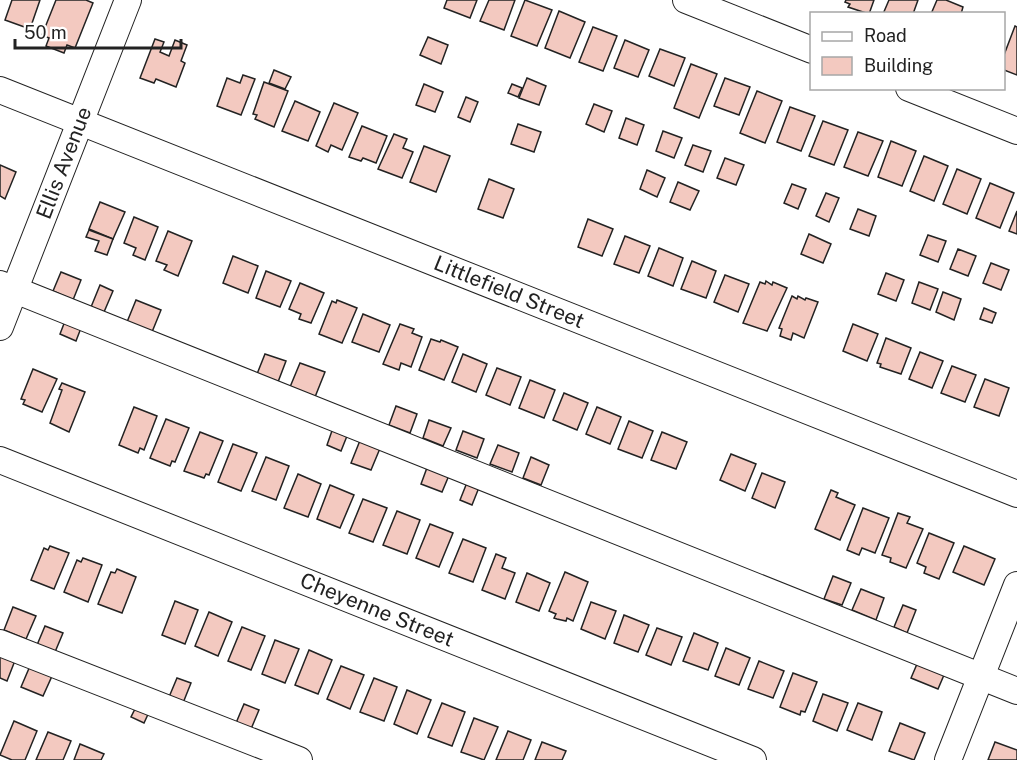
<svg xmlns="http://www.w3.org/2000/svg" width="1017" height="760" font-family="'Public Sans',sans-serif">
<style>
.building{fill:#f3c9c0;stroke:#222;stroke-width:1.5}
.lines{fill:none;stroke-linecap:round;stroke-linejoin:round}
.minor-casing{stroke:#222;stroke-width:28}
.minor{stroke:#fff;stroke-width:26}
.labels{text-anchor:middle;stroke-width:4.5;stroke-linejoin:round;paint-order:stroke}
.street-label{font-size:21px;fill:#222;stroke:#fff}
</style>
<rect width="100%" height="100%" fill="#fff"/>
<g class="building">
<path d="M12 0H40L30 29 5 20Z"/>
<path d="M56 0H86L93 3 75 48 67 45 64 53 46 46 49 38 42 35Z"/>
<path d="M447 0H477L470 18 444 8Z"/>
<path d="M489 0H515L504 30 480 21Z"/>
<path d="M525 0 552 10 537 46 511 36Z"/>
<path d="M846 0H874L869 14 848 7 850 4 845 2Z"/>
<path d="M889 0H918L913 14H883Z"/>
<path d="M937 0H946L963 7 961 14H931Z"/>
<path d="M559 11 585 22 570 58 545 48Z"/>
<path d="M1015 26 1017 27V75L1004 70V55Z"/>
<path d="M593 27 617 36 603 71 579 62Z"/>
<path d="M428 37 448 45 441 64 420 55Z"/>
<path d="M155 39 164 42 160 52 169 56 175 40 187 45 181 61 185 63 176 87 156 79 154 83 140 78Z"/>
<path d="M625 40 649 50 638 77 614 68Z"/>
<path d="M660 49 685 58 674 86 649 76Z"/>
<path d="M691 64 717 74 699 118 674 108Z"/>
<path d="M274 70 291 77 285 89 269 83Z"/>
<path d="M243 75 255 79 241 115 217 106 227 78 240 83Z"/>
<path d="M527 78 546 86 539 105 519 98Z"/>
<path d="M725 78 750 87 739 115 714 106Z"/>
<path d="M264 82 288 91 274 127 255 119 257 115 253 114Z"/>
<path d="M424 84 443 92 435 112 416 105Z"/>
<path d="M512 84 522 88 518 97 508 93Z"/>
<path d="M757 91 782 101 765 143 740 133Z"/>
<path d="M466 97 478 102 470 122 458 117Z"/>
<path d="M295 101 320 112 308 141 282 131Z"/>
<path d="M334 103 358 113 342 150 331 145 328 152 316 146Z"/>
<path d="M594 104 612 111 604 132 586 124Z"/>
<path d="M790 107 815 116 801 151 777 142Z"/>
<path d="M626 118 644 125 637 145 619 138Z"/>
<path d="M823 121 848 130 834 165 809 156Z"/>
<path d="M518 124 541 132 534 152 511 144Z"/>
<path d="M362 126 387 136 376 163 363 158 361 161 349 157Z"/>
<path d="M663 131 682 138 674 158 656 151Z"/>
<path d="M858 132 883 141 868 176 844 167Z"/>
<path d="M394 134 407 139 403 148 413 152 402 178 378 169Z"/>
<path d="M891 141 916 151 902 186 878 177Z"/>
<path d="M693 145 711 151 703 172 685 165Z"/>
<path d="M424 146 450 156 436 192 410 182Z"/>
<path d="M924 156 948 166 934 201 910 191Z"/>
<path d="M725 158 744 165 736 185 717 178Z"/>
<path d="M0 165 16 172 5 199 0 196Z"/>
<path d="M957 169 981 179 967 214 943 204Z"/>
<path d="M647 170 665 178 657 197 640 189Z"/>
<path d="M489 179 514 189 503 218 478 209Z"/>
<path d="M678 182 699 191 690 210 670 202Z"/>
<path d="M990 183 1014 193 1000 228 976 218Z"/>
<path d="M792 184 806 189 798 209 784 203Z"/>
<path d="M826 193 839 198 829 222 816 216Z"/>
<path d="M100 202 125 212 113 239 89 229Z"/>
<path d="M858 209 876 216 869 236 850 229Z"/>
<path d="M1017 211V234L1009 231Z"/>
<path d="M134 217 158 227 145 260 133 255 136 248 124 243Z"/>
<path d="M588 219 613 229 602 256 578 247Z"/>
<path d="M89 230 113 239 107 255 95 251 99 241 86 237Z"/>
<path d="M168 231 192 241 178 276 164 270 167 265 156 261Z"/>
<path d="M809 234 831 244 823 263 801 254Z"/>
<path d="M928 235 946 241 938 262 920 255Z"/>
<path d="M625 236 650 246 639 273 614 264Z"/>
<path d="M659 248 683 258 673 286 648 276Z"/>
<path d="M958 249 976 256 968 276 950 269Z"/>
<path d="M233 256 258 266 248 293 223 283Z"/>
<path d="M692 261 716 271 706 298 681 289Z"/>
<path d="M991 263 1009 270 1001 290 983 283Z"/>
<path d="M266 271 291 281 280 307 256 298Z"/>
<path d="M61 272 81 280 73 300 53 291Z"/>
<path d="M886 273 904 280 896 301 878 294Z"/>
<path d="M725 275 749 284 738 312 714 302Z"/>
<path d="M766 281 772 285 773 282 787 288 767 331 743 323 760 282 765 284Z"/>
<path d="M919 282 938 289 930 310 912 303Z"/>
<path d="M300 283 324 293 311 323 299 319 301 314 289 309Z"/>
<path d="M100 285 113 291 104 312 91 307Z"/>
<path d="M943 292 961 299 954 320 936 312Z"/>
<path d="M792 296 797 299 798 296 805 300 806 298 818 302 804 338 793 333 791 340 780 336 782 329 779 328Z"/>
<path d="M136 300 161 310 152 332 127 322Z"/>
<path d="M337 300 357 308 342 343 319 334 332 301 336 303Z"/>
<path d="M984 308 996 313 992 323 980 319Z"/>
<path d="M363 314 390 325 379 352 352 342Z"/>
<path d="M65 321 81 328 76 341 60 334Z"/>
<path d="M400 324 414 329 412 333 422 337 411 367 401 363 399 370 383 364Z"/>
<path d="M853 324 878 334 867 361 843 351Z"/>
<path d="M886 338 911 348 901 374 880 367 881 364 877 363Z"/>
<path d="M431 339 440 342 441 340 458 347 444 380 419 370Z"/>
<path d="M920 352 943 361 932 388 909 379Z"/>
<path d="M265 354 286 361 278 382 257 374Z"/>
<path d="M463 354 487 364 476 392 452 382Z"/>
<path d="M300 363 325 372 315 397 290 387Z"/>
<path d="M952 366 976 375 965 402 941 393Z"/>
<path d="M497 368 521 377 510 405 486 395Z"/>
<path d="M33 369 57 379 42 412 23 404 25 400 21 399Z"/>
<path d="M985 379 1009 388 999 416 974 407Z"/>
<path d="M530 380 555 390 544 418 519 408Z"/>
<path d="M62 383 85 392 69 432 50 423 62 390 59 389Z"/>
<path d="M564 393 588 403 577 430 553 420Z"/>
<path d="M396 406 417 414 410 433 389 425Z"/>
<path d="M134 407 157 416 144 450 140 448 138 453 119 445Z"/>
<path d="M597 407 621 417 610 444 586 434Z"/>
<path d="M166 419 189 428 175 462 172 461 170 466 150 458Z"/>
<path d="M429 420 451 428 443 446 423 438Z"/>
<path d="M629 421 653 431 642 458 618 449Z"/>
<path d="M334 425 349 431 341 451 327 445Z"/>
<path d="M463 431 484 439 477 458 456 450Z"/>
<path d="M200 432 223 441 209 475 206 474 204 478 184 471Z"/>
<path d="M662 432 687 442 676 469 651 460Z"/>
<path d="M361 438 381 446 371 470 351 463Z"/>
<path d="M233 444 257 453 241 491 218 482Z"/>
<path d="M498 445 519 453 512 472 490 464Z"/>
<path d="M731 454 756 464 745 491 720 480Z"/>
<path d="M266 457 289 466 276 500 252 491Z"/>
<path d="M531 457 549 465 541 485 523 478Z"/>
<path d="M428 465 450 473 442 492 421 484Z"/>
<path d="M762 473 785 482 775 508 752 498Z"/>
<path d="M298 474 321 484 308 517 284 508Z"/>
<path d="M468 480 480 485 472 505 460 500Z"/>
<path d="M330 485 354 495 340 528 317 519Z"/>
<path d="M831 490 838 493 836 497 855 505 840 540 815 529Z"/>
<path d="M363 499 387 508 373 542 349 533Z"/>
<path d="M863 508 889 518 875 553 862 548 859 555 847 550Z"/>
<path d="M397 511 420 520 407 554 383 545Z"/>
<path d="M898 513 910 517 907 523 923 529 906 568 890 562 891 558 882 555Z"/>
<path d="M430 524 453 533 439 567 416 558Z"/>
<path d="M929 533 954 543 939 579 924 573 926 567 917 563Z"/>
<path d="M463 539 486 548 473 582 449 573Z"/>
<path d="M50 546 69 553 54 589 31 580 44 548 48 550Z"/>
<path d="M964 546 995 559 984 585 953 572Z"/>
<path d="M496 554 506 558 502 568 515 573 505 599 482 590Z"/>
<path d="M83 558 102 565 88 602 64 592 77 560 81 562Z"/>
<path d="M117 569 136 577 122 613 98 604 111 572 115 573Z"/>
<path d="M565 572 588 582 573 621 567 618 566 621 557 619 554 618 556 614 549 611Z"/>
<path d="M527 573 550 583 539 611 516 602Z"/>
<path d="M833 576 851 583 842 605 824 599Z"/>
<path d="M861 589 884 598 876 620 852 610Z"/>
<path d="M175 601 198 610 185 644 162 635Z"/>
<path d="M591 602 616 611 605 639 581 629Z"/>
<path d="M903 605 916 610 907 633 894 627Z"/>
<path d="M13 607 36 616 26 639 4 630Z"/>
<path d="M209 612 232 622 218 656 195 646Z"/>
<path d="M624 615 649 625 638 652 614 643Z"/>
<path d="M45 626 63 633 55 652 37 645Z"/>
<path d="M242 627 265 636 251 670 228 661Z"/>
<path d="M657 628 682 637 671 665 646 655Z"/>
<path d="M694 633 718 643 708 670 683 661Z"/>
<path d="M275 640 299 649 285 683 262 674Z"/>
<path d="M726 648 750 658 739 685 715 676Z"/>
<path d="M309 650 332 660 318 694 295 685Z"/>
<path d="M0 651 16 658 7 681 0 678Z"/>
<path d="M920 657 947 668 938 689 911 678Z"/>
<path d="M759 661 784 671 773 698 748 689Z"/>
<path d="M30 666 52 676 43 696 21 687Z"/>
<path d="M341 666 364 675 350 709 327 699Z"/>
<path d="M793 673 817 682 805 712 801 711 800 715 780 707Z"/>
<path d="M177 678 191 683 183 703 169 697Z"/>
<path d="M374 678 397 687 384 721 360 712Z"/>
<path d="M407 690 431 700 417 734 394 724Z"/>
<path d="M823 694 848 703 837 731 813 721Z"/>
<path d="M442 703 465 712 452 746 428 737Z"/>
<path d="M858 703 882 712 872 740 847 730Z"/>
<path d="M244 704 259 710 251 729 236 723Z"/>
<path d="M137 705 150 710 144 723 131 717Z"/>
<path d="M474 718 498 727 484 760 461 752Z"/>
<path d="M14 721 37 731 25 760H12L0 755Z"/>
<path d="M900 723 925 733 914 760 889 751Z"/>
<path d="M508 731 531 740 523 760H496Z"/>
<path d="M48 732 71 741 63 760H36Z"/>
<path d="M542 742 566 751 562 760H535Z"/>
<path d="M995 742 1017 750V760H988Z"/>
<path d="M80 744 104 754 101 760H74Z"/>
</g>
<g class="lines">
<defs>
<g id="minor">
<path d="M686 0 812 50"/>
<path d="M909 88 1017 131"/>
<path d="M0 90 1017 494"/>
<path d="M0 284 1017 691"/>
<path d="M0 327 128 0"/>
<path d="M0 460 753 760"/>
<path d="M0 643 299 760"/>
<path d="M948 760 1017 585"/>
</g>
</defs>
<use href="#minor" class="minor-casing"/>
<use href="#minor" class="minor"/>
</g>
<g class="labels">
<g class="street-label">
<text transform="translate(64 163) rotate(-69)" y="7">Ellis Avenue</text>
<text transform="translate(509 292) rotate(22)" y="7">Littlefield Street</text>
<text transform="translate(377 610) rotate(22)" y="7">Cheyenne Street</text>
</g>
</g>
<rect x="810" y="12" width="195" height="78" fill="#ffffff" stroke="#a7a7a7" stroke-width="1.5"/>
<rect x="822" y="32" width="30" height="9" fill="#ffffff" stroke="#a7a7a7" stroke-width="1.5"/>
<text x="864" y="42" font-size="18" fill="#222222">Road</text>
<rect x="822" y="57" width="30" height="18" fill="#f3c9c0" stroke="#a7a7a7" stroke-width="1.5"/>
<text x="864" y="72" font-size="18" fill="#222222">Building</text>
<path d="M15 39v9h166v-9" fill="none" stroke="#222222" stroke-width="3"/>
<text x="24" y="39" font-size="18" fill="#222222" stroke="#ffffff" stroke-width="4.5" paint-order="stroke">50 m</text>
</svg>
